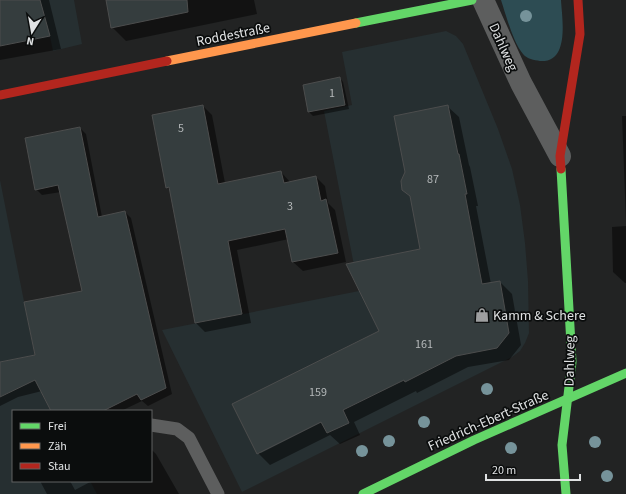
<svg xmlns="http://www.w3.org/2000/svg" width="626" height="494" font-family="'Source Sans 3',sans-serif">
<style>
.built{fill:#262f31}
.green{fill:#2d4c53}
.shadow{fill:#0007;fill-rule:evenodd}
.building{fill:#353d3e;stroke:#4c4d4d}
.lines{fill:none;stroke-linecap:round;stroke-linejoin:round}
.lane{stroke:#5d5e5e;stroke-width:13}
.street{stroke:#5d5e5e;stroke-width:22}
.fast{stroke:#63d668;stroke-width:9}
.slow{stroke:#ff974d;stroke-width:9}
.jam{stroke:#b3261e;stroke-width:9}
.tree{fill:#76939a}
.labels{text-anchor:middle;stroke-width:3.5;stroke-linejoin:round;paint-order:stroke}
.number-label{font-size:12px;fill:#b5b9ba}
.street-label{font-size:14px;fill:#e0e2e3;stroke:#0b0d0d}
.poi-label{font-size:14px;fill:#e0e2e3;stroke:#0b0d0d;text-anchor:start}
</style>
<rect width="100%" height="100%" fill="#222323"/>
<g class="built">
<path d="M0 0H74L82 44 53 51 50 37 0 46Z"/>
<path d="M446 31 456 36 463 44 498 129 512 169 520 205 525 243 528 281 529 333 525 343 520 351 512 357 242 492 162 330 359 291 324 111 352 105 342 52Z"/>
<path d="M0 180 34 352 40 390 51 411H13V481H90L97 494H0Z"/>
</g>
<path class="green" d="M501 0H561C562 18 570 63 540 61 534 60 527 59 523 54 513 42 506 15 501 0Z"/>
<g class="shadow">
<path d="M0 0H49L61 49 0 60Z"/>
<path d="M107 0H254L257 14 126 41 112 27Z"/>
<path d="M340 78 343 82 349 109 313 116 309 112Z"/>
<path d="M203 106 212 115 225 183 281 172 290 182 316 177 325 186 328 203 335 210 346 262 303 271 293 262 289 239 237 250 251 323 205 332 196 323 171 191 167 187 153 116Z"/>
<path d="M447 106 459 117 469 165 470 167 478 206H476L491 284 500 282 512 294 521 345 509 360 468 367 417 393 416 391 354 422 360 435 340 444 330 435 270 465 258 453 381 331 421 250ZM325 419 326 420 261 453V451Z"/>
<path d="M622 116H626V222Z"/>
<path d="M80 128 86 134 102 217 125 212 131 218 172 394 148 406 142 401 121 411H52L42 391 18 397 0 406V363L36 356 83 291 61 192 42 195 36 189Z"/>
<path d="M626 226V283H625L613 272 612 227Z"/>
<path d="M151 449 156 454 179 494H47L40 481H70L75 490 92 481H151Z"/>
</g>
<g class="building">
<path d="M0 0H40L50 36 0 46Z"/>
<path d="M106 0H187L188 12 111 28Z"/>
<path d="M340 77 345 105 308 112 303 85Z"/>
<path d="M203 105 218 184 281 171 284 183 316 176 321 201 326 199 338 253 292 262 285 229 228 241 242 314 195 323 169 187 166 188 152 115Z"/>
<path d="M448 105 458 154H459L467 194H465L482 284 500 281 509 333 497 348 456 356 405 382 404 380 343 410 349 423 327 433 321 422 257 454 232 404 379 331 346 264 420 249 410 196 402 190 401 181 405 172 394 116Z"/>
<path d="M80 127 98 217 125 211 166 388 141 400 137 394 103 411H51L35 380 0 397V362L35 355 24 302 82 291 58 185 35 190 25 138Z"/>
</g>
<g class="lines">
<path class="lane" d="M151 425 177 429 189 438 218 494"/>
<path class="street" d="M483 0 521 83 560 156"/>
<g class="fast">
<path d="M356 23 472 0"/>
<path d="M561 169 572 362 562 445 566 494"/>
<path d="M363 494 474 440 626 373"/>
</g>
<path class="slow" d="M167 61 356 23"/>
<g class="jam">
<path d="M0 95 167 61"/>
<path d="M561 169 560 156 580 34 578 0"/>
</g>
</g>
<g class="tree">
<circle cx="526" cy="16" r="6"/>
<circle cx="487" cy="389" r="6"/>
<circle cx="424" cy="422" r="6"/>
<circle cx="389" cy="441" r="6"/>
<circle cx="595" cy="442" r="6"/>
<circle cx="511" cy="448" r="6"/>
<circle cx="362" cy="451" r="6"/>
<circle cx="607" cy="476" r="6"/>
</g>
<defs>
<symbol id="shop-bare" viewBox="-9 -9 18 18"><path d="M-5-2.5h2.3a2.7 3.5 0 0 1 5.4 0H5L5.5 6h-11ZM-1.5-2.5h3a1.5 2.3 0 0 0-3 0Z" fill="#9e9fa0" stroke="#0b0d0d" stroke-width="2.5" paint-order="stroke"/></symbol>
</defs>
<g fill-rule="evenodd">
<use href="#shop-bare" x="472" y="305" width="20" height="20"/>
</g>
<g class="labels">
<g class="number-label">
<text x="332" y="97">1</text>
<text x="181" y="132">5</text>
<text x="433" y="183">87</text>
<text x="290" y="210">3</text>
<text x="424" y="348">161</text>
<text x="318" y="396">159</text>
</g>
<g class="street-label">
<text transform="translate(233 34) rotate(-11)" y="5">Roddestraße</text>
<text transform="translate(504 47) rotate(66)" y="5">Dahlweg</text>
<text transform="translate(569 361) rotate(-89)" y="5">Dahlweg</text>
<text transform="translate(488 420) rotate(-24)" y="5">Friedrich-Ebert-Straße</text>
</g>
<g class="poi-label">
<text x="493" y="320">Kamm &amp; Schere</text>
</g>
</g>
<rect x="12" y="410" width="140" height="72" fill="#0b0d0d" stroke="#606263"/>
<rect x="20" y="423" width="20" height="6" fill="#63d668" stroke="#606263"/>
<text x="48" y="430" font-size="12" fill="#e0e2e3">Frei</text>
<rect x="20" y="443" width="20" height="6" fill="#ff974d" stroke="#606263"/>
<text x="48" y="450" font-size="12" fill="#e0e2e3">Zäh</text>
<rect x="20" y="463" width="20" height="6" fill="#b3261e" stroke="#606263"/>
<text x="48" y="470" font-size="12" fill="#e0e2e3">Stau</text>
<g transform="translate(32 32) rotate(191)" stroke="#0b0d0d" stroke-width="3" paint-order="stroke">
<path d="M0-3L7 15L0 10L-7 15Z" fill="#e0e2e3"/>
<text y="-6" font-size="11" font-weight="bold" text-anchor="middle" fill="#e0e2e3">N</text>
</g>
<path d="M486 474v6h94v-6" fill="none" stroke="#e0e2e3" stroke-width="2"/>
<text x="492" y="474" font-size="12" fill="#e0e2e3" stroke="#0b0d0d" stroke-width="3" paint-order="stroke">20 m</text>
</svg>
